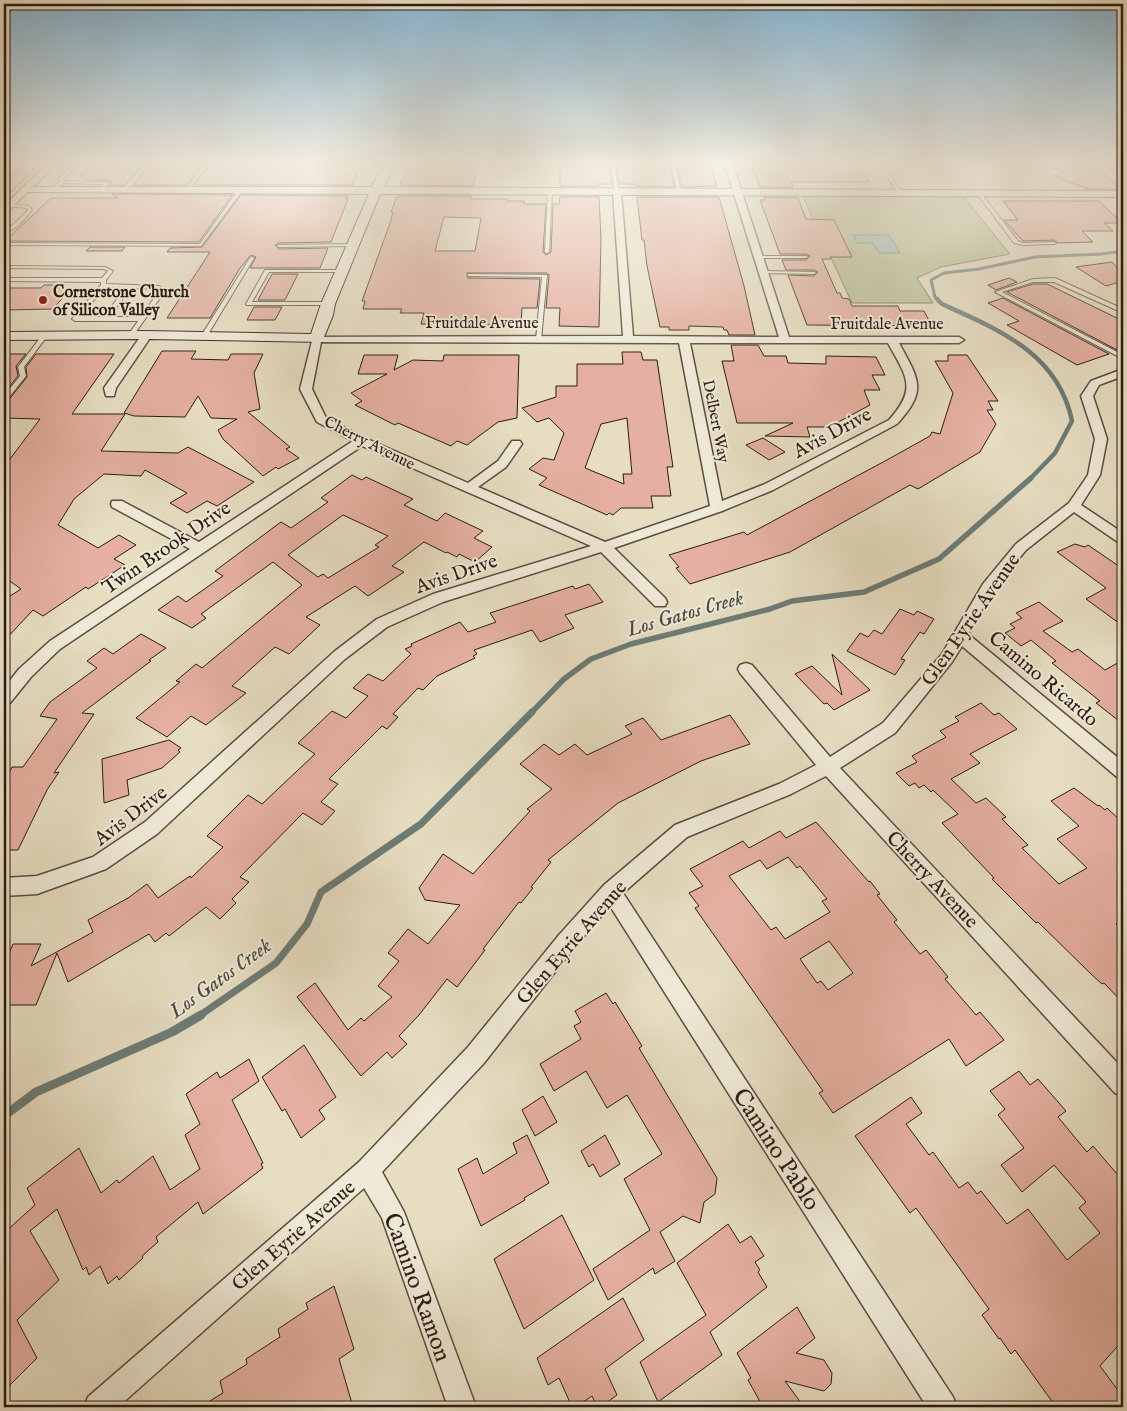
<svg xmlns="http://www.w3.org/2000/svg" width="1127" height="1411" font-family="'IM FELL English',serif">
<style>
.green{fill:#b7c192;stroke:#726e53}
.water{fill:#97bcb7;stroke:#6c7c76}
.lines{fill:none;stroke-linecap:round;stroke-linejoin:round}
.stream-far4{stroke:#6c7c76;stroke-width:3}
.stream-far3{stroke:#6c7c76;stroke-width:4.5}
.stream-far2{stroke:#6c7c76;stroke-width:5.5}
.stream-far1{stroke:#6c7c76;stroke-width:7}
.stream{stroke:#6c7c76;stroke-width:9}
.building{fill:#e5b0a1;stroke:#2c1b14;fill-rule:evenodd}
.lane-casing{stroke:#5b4c40;stroke-width:2}
.street-casing{stroke:#5b4c40;stroke-width:3}
.secondary-casing{stroke:#2c1b14;stroke-width:2}
.highway-casing{stroke:#2c1b14;stroke-width:2}
.lane{fill:#efead7;fill-rule:evenodd}
.street{fill:#efead7;fill-rule:evenodd}
.secondary{fill:#efead7;fill-rule:evenodd}
.highway{fill:#e7dec2;fill-rule:evenodd}
.poi-dot{fill:#8f2418;stroke:#efead7;stroke-width:2}
.labels{text-anchor:middle;stroke-width:4;stroke-linejoin:round;paint-order:stroke}
.far-poi-label{font-size:16px;font-weight:bold;fill:#2c1b14;stroke:#efead7;text-anchor:start}
.far-street-label{font-size:16px;fill:#2c1b14;stroke:#efead7}
.street-label{font-size:20px;fill:#2c1b14;stroke:#efead7}
.water-label{font-size:21px;font-style:italic;fill:#4c4b45;stroke:#efead7}
.near-street-label{font-size:24px;fill:#2c1b14;stroke:#efead7}
</style>
<rect width="100%" height="100%" fill="#e7dec2"/>
<filter id="stains"><feTurbulence type="fractalNoise" baseFrequency=".004" numOctaves="4"/><feColorMatrix values="0 0 0 0 .2 0 0 0 0 .09 0 0 0 0 .02 0 0 0 .5 -.17"/></filter>
<radialGradient id="worn" r=".72"><stop offset=".6" stop-color="#630" stop-opacity="0"/><stop offset="1" stop-color="#630" stop-opacity=".3"/></radialGradient>
<path class="green" d="M802 195 963 196 1010 254 941 267 917 278 933 303H852Z"/>
<path class="water" d="M853 235H889L900 253H879L873 243H857Z"/>
<g class="lines">
<path class="stream-far4" d="M938 300 935 297 931 280 944 273 979 269 1035 257 1101 254 1123 251"/>
<path class="stream-far3" d="M937 299 942 304C999 330 1058 353 1072 421L1055 453 1029 480"/>
<path class="stream-far2" d="M531 713 564 679 591 659 631 644 770 609 792 601 864 592 939 559 1031 478"/>
<path class="stream-far1" d="M199 1016 276 963 307 924 321 892 421 824 532 712"/>
<path class="stream" d="M4 1116 36 1092 172 1032 201 1015"/>
</g>
<g class="building">
<path d="M93 162H144L125 185H110L111 183 108 180H88L80 175Z"/>
<path d="M153 162H203L187 185H134Z"/>
<path d="M212 162H361L353 185H194Z"/>
<path d="M409 162H477L473 186 400 185Z"/>
<path d="M560 162H608L612 184H598V186H560Z"/>
<path d="M616 162H669L674 187 636 186V184H619Z"/>
<path d="M677 162H710L717 186 682 187Z"/>
<path d="M774 162H857L869 182H791L793 187H760L751 164H772Z"/>
<path d="M1042 162H1093L1117 171 1102 176 1112 181 1122 189H1088L1053 176 1064 172 1042 164Z"/>
<path d="M112 194 232 195 199 242 5 241 51 198H118Z"/>
<path d="M241 195 348 196 346 199H348L331 242 279 243 275 245 279 249 328 248 320 268H250L256 257 251 255 240 268 210 318H167L210 252H167L170 248 202 247Z"/>
<path d="M397 196H471V199H507V201H524V204H546L543 252 546 255 551 252 553 204H559L560 197H599L601 239 599 327 559 326 560 308H546L549 275 547 273H467L468 278 540 279 537 308H522L521 323H505L504 325 421 324 424 313H400L402 309H363L365 301H362L390 223 393 212H391ZM444 217 481 218 475 251H435Z"/>
<path d="M637 197H719L744 286 755 335H729L727 330H724L723 327 689 326V330H669V327H660L647 266 644 240H642Z"/>
<path d="M764 197 798 198 806 219 834 220 852 257H830L831 259H822L837 293H840L842 298 849 299 852 306H898L900 311H924L932 326 807 325 788 275 814 276 818 272 814 270H786L782 260H806L810 256 806 254H780L760 200H765Z"/>
<path d="M1003 201H1099L1122 223H1104L1113 231H1082L1093 242 1058 243 1054 240 1023 241 1004 220H1018Z"/>
<path d="M90 247H125L122 251H86Z"/>
<path d="M1112 262 1123 274V281L1106 286 1076 267Z"/>
<path d="M272 274H298L285 300H258Z"/>
<path d="M1009 278 1017 282 996 290 988 285Z"/>
<path d="M1033 284H1047L1123 321V349L1119 351 1007 292Z"/>
<path d="M44 285H65L62 289H70L53 309 4 310V288H41Z"/>
<path d="M1003 298 1109 354 1077 365 1007 325 1019 321 988 303Z"/>
<path d="M254 307H282L275 320H247Z"/>
<path d="M731 345H758L764 356H786L788 363 826 364V356L876 357 885 375H872L880 390H864L870 405 829 427H807L810 437 765 436 793 423H737L722 361H734Z"/>
<path d="M162 351H196L191 359 228 360 231 354H263L254 373 260 409 248 412 290 447 286 449 299 458 278 469 276 467 263 476 223 439 218 430 237 419 211 418 198 396 185 417 134 416 124 413Z"/>
<path d="M622 352H641L643 360H657L673 467H667L671 496H651L653 508H621L613 515 609 513 607 515 539 485 547 478 529 469 543 458 554 460 564 433 549 418 537 422 522 408 556 397V386H577V364H623ZM627 418 632 474H623L624 484 585 468 601 424Z"/>
<path d="M4 354H26L16 366 18 376 4 393Z"/>
<path d="M36 354H114L72 414H125L101 451 178 453 188 447 254 482 217 506 207 501 187 513 170 503 187 493 145 470 141 476 104 474 74 499 58 525 98 548 119 535 136 545 114 559 125 565 88 589 86 587 43 616 33 610 4 641V600L21 589 4 577V467L40 419 4 418V404L7 402 27 377 26 367Z"/>
<path d="M364 355H398L394 370 413 360 443 361 444 355H519L517 418 498 422 467 445 457 441 451 446 398 423 395 425 355 405 362 401 351 393 387 374H358Z"/>
<path d="M948 355H967L998 401H988L993 410H987L996 424 980 452 918 489 910 485 790 552 690 584 676 568 679 567 669 555 744 532 747 535 885 461 930 436 932 432 940 434 953 393 935 361H948Z"/>
<path d="M763 438 785 452 769 460 746 445Z"/>
<path d="M352 475 362 480 366 477 413 499 404 505 437 521 445 513 483 531 474 538 492 547 475 562 459 554 457 557 447 552 446 553 424 542 392 566 404 572 368 596 355 586 306 617 320 625 289 654 275 647 232 686 246 693 206 725 191 716 167 737 136 718 180 682 176 681 196 664 202 668 302 585 273 562 201 614 206 618 192 628 158 610 178 596 186 602 223 576 215 571 281 522 291 528 328 502 321 498ZM343 515 388 536 375 545 379 547 328 578 323 574 318 577 288 555Z"/>
<path d="M1075 544 1085 547 1088 545 1123 569V626L1086 599 1106 588 1057 552Z"/>
<path d="M589 584 603 602 565 615 574 628 540 642 532 630 474 650 477 654 473 656 475 658 437 676 423 690 418 688 393 714 398 717 387 729 382 726 329 779 338 784 321 802 335 811 322 825 303 813 240 877 249 882 232 899 236 903 220 919 206 907 169 936 166 933 155 942 149 934 68 982 57 953 36 1005H4V965L13 944H41L31 966 93 932 88 920 128 898 147 884 158 898 190 876 191 878 223 847 207 836 248 795 262 804 315 754 298 743 332 711 346 718 368 696 353 688 368 674 383 681 411 654 405 649 412 646 411 644 460 622 468 632 496 622 490 613 573 586 575 589Z"/>
<path d="M1039 602 1063 621 1043 631 1072 652 1078 649 1105 670 1123 660V724L1096 703 1100 701 1052 663 1056 661 1031 640 1021 646 1005 633 1015 628 1010 624 1022 618 1016 613Z"/>
<path d="M900 609 914 615 917 611 934 619 924 634 920 632 901 659 905 660 895 675 847 651 860 633 868 637 874 630 882 634Z"/>
<path d="M141 634 166 648 149 660 151 661 82 713 94 714 54 773 59 772 47 790 18 850H4V783L12 767H23L57 719 40 716 50 702 97 668 87 661 104 648 113 654Z"/>
<path d="M832 654 870 690 834 710 827 703 824 704 795 674 812 666 842 695Z"/>
<path d="M981 703 994 715 999 713 1017 729 970 754 980 763 951 779 976 803 986 798 1006 817 1002 819 1028 845 1022 848 1059 884 1087 868 1057 839 1079 826 1051 801 1074 788 1098 806 1099 805 1105 810 1107 808 1123 823V918L1116 924 1123 931V1003L1104 983 1102 984 1091 974 1038 922 1036 923 992 879 994 878 942 823 958 814 933 790 931 792 924 785 919 788 915 783 909 786 896 773 917 762 912 756 946 737 940 731 959 721 955 717Z"/>
<path d="M730 715 750 744 701 761 618 803 548 860 551 862 531 887 533 888 521 903 519 902 483 949 485 950 457 987 447 979 419 1015 399 1036 407 1044 392 1058 387 1052 361 1076 297 997 315 983 348 1030 361 1018 364 1021 392 997 378 986 399 961 388 953 408 929 428 944 460 905 425 900 419 888 443 854 473 874 530 811 527 809 552 789 520 764 544 744 559 755 575 744 587 755 632 734 625 726 643 718 661 740Z"/>
<path d="M169 740 181 748 178 750 180 752 162 768 127 780 129 795 104 803 102 759Z"/>
<path d="M816 822 869 882 870 881 880 894 877 895 897 920 894 922 920 954 926 950 948 977 945 979 976 1015 980 1012 1004 1040 966 1066 949 1039 833 1113 819 1093 823 1091 695 908 699 906 689 893 703 886 690 869 743 841 749 848 780 831 786 838ZM788 857 797 868 800 866 827 899 822 901 830 912 785 939 776 927 771 930 729 876 760 860 767 869ZM829 941 853 973 828 990 821 981 817 983 800 959Z"/>
<path d="M606 993 613 1004 615 1002 642 1046 639 1048 717 1178 715 1194 704 1202 700 1223 683 1216 660 1232 675 1261 655 1274 653 1268 608 1300 593 1269 650 1230 624 1179 662 1154 627 1095 607 1108 586 1071 554 1091 540 1064 581 1039 574 1026 581 1022 575 1011Z"/>
<path d="M304 1045 336 1097 319 1110 325 1119 301 1138 285 1109 282 1111 262 1077Z"/>
<path d="M249 1059 259 1081 232 1100 263 1163 261 1164 263 1168 203 1214 198 1202 156 1237 158 1242 142 1256 143 1258 119 1280 117 1276 108 1284 100 1266 89 1275 86 1267 83 1270 57 1209 30 1231 59 1280 17 1320 37 1358 4 1391V1233L35 1205 27 1188 79 1148 101 1193 117 1180 119 1183 153 1156 170 1190 200 1169 185 1135 200 1124 186 1094 217 1072 220 1078Z"/>
<path d="M1019 1071 1030 1085 1038 1079 1066 1111 1058 1117 1087 1152 1093 1146 1123 1181V1340L1100 1366 1123 1397V1407H1056L1015 1350 1011 1354 1000 1338 999 1339 982 1315 989 1309 916 1208 910 1213 855 1136 911 1097 922 1113 906 1124 929 1155 933 1152 959 1188 968 1182 977 1194 981 1191 1007 1224 1028 1209 1067 1260 1100 1233 1079 1208 1086 1202 1054 1165 1022 1192 1001 1165 1024 1148 998 1115 1005 1109 990 1091Z"/>
<path d="M543 1096 557 1122 535 1136 522 1110Z"/>
<path d="M527 1135 549 1183 524 1198 525 1200 481 1226 458 1169 477 1158 483 1174 517 1153 513 1143Z"/>
<path d="M605 1135 620 1164 600 1177 593 1164 589 1167 581 1151Z"/>
<path d="M562 1215 594 1280 524 1329 494 1259Z"/>
<path d="M728 1224 740 1243 751 1236 764 1256 755 1262 760 1270 758 1272 767 1287 710 1332 722 1355 658 1402 640 1362 706 1315 677 1263Z"/>
<path d="M334 1286 354 1349 339 1359 353 1407H200L223 1393 220 1381 247 1364 246 1359 280 1337 278 1329 308 1309 306 1303Z"/>
<path d="M623 1298 644 1340 605 1369 617 1395 601 1407H597L592 1396 576 1407H572L559 1378 548 1385 537 1358Z"/>
<path d="M797 1307 815 1338 796 1353 824 1360 832 1373 831 1384 824 1391 785 1381 804 1407H763L748 1380 751 1378 737 1353Z"/>
</g>
<g class="lines">
<defs>
<g id="lane">
<path d="M75 162H80L63 179V181L107 182 109 183 101 191 99 190 104 184 63 183 54 190H52V188L60 182 58 180 60 177Z"/>
<path d="M147 162H151L126 191H124V189Z"/>
<path d="M206 162H210L187 191H185Z"/>
<path d="M610 162H614L619 193 615 192Z"/>
<path d="M671 162H675L681 193 677 192Z"/>
<path d="M877 162H881L903 194H899Z"/>
<path d="M1099 162H1105L1123 169V171Z"/>
<path d="M1123 172V174L1118 175 1116 178 1123 183V186L1112 178 1116 173Z"/>
<path d="M238 190 242 191 201 246 4 245V243L200 244Z"/>
<path d="M550 191 552 192 549 252 547 253 545 252 548 192Z"/>
<path d="M976 192H980L1018 241 1023 243 1054 242 1056 243 1054 244 1023 245 1014 243Z"/>
<path d="M7 204 29 206 32 210 19 225 4 235V232L15 223 28 210 27 208 7 206Z"/>
<path d="M356 244V246H354L279 247 277 246 279 245Z"/>
<path d="M759 256H806L808 257 806 258H757V257Z"/>
<path d="M252 257 254 258 207 336 202 337 201 336 250 258Z"/>
<path d="M4 266 105 267 113 271 106 280V284L159 286 165 291 133 336 131 337 128 335 138 321H75L72 319 101 285V282L4 281V278H102L108 271 104 269 4 268ZM105 287 126 288 103 317H79ZM131 288 158 289 159 291 141 317H109Z"/>
<path d="M265 270H343L345 271 343 272H269L252 302H328L331 304 330 305H247L246 304Z"/>
<path d="M764 271 814 272 816 273 814 274 762 273V271Z"/>
<path d="M468 274 547 275 541 340 536 339 542 277 470 276H468Z"/>
<path d="M1055 278 1123 309V313L1054 282H1033L1002 292 1123 355V359L995 292 1033 279Z"/>
<path d="M43 334 48 335 24 367 26 376 6 401 4 402V396L20 376 18 367Z"/>
</g>
<g id="street">
<path d="M49 162H58L7 212H4V206Z"/>
<path d="M724 162H732L789 337H959L964 340 959 343H899C919 380 928 390 897 424L773 490 722 511 614 548 665 598 667 602 665 606H655L601 552 443 602 387 627 345 659 157 834 106 869 37 894 4 896V878L37 876 93 857 145 822 335 651 377 619 433 594 591 546 362 446 60 649 31 677 10 703 4 705V688L19 669 50 641 190 549 112 507 111 504 112 501H122L199 542 353 441 317 422 300 389 313 337 623 336 613 192 617 190 621 192 633 336 779 337ZM321 342 679 343 710 506 605 542 478 487 506 467 522 444 520 441H512L498 461 468 483 365 438 326 418 312 389ZM690 343H888C906 376 918 388 889 420L765 484 722 501Z"/>
<path d="M147 332 152 335 116 388 114 396H106L104 388 143 333Z"/>
<path d="M1123 369V376L1099 385 1093 396 1107 439 1100 475 1081 505 1123 533V543L1118 542 1074 512 1026 550 993 590 968 634 1123 762V779L1117 777 962 646 952 662 895 733 840 768 1123 1069V1096L1115 1093 826 776 791 794 687 837 623 893 953 1397 957 1407H927L610 906 573 949 484 1063 382 1172 404 1212 476 1407H448L382 1218 364 1188 118 1407H84L88 1397 359 1162 468 1047 559 935 604 885 675 825 779 784 816 765 740 673 738 669 740 665 746 663 752 665 830 757 883 723 942 654 983 584 1016 544 1069 503 1088 475 1095 439 1081 396 1091 381Z"/>
</g>
<g id="secondary">
<path d="M384 162H395L384 187 1123 191V197L380 194 335 304 333 315 322 342 147 339 4 340V332L147 331 311 334 321 304 369 194 26 192 20 189 22 187H372Z"/>
<path d="M4 169 8 170 10 176 4 179Z"/>
</g>
<path id="highway" d="M27 162H41L9 193 4 194V183Z"/>
</defs>
<use href="#lane" class="lane-casing"/>
<use href="#street" class="street-casing"/>
<use href="#secondary" class="secondary-casing"/>
<use href="#highway" class="highway-casing"/>
<use href="#lane" class="lane"/>
<use href="#street" class="street"/>
<use href="#secondary" class="secondary"/>
<use href="#highway" class="highway"/>
</g>
<linearGradient id="sky" x2="0" y2="1"><stop stop-color="#87b7d4"/><stop offset="0.45" stop-color="#f4f0e4"/><stop offset="1" stop-color="#f4f0e4" stop-opacity="0"/></linearGradient>
<rect width="1127" height="360" fill="url(#sky)"/>
<circle class="poi-dot" cx="43" cy="300" r="5"/>
<g class="labels">
<g class="far-poi-label">
<text x="53" y="297">Cornerstone Church<tspan x="53" dy="18">of Silicon Valley</tspan></text>
</g>
<g class="far-street-label">
<text x="482" y="328">Fruitdale Avenue</text>
<text x="887" y="329">Fruitdale Avenue</text>
<text transform="translate(717 421) rotate(79)" y="6">Delbert Way</text>
<text transform="translate(370 442) rotate(27)" y="6">Cherry Avenue</text>
</g>
<g class="street-label">
<text transform="translate(832 432) rotate(-28)" y="7">Avis Drive</text>
<text transform="translate(166 547) rotate(-34)" y="7">Twin Brook Drive</text>
<text transform="translate(456 573) rotate(-19)" y="7">Avis Drive</text>
<text transform="translate(970 619) rotate(-55)" y="7">Glen Eyrie Avenue</text>
<text transform="translate(1044 678) rotate(40)" y="7">Camino Ricardo</text>
<text transform="translate(130 815) rotate(-37)" y="7">Avis Drive</text>
<text transform="translate(933 879) rotate(47)" y="7">Cherry Avenue</text>
<text transform="translate(571 942) rotate(-49)" y="7">Glen Eyrie Avenue</text>
<text transform="translate(293 1235) rotate(-41)" y="7">Glen Eyrie Avenue</text>
</g>
<g class="water-label">
<text transform="translate(685 613) rotate(-16)" y="7">Los Gatos Creek</text>
<text transform="translate(220 978) rotate(-36)" y="7">Los Gatos Creek</text>
</g>
<g class="near-street-label">
<text transform="translate(777 1149) rotate(57)" y="8">Camino Pablo</text>
<text transform="translate(418 1287) rotate(70)" y="8">Camino Ramon</text>
</g>
</g>
<rect width="1127" height="1411" fill="none" stroke="#e7dec2" stroke-width="20"/>
<rect x="5" y="5" width="1117" height="1401" fill="none" stroke="#2c1b14" stroke-width="2.5"/>
<rect x="10" y="10" width="1107" height="1391" fill="none" stroke="#2c1b14"/>
<rect width="100%" height="100%" filter="url(#stains)"/>
<rect width="100%" height="100%" fill="url(#worn)"/>
</svg>
